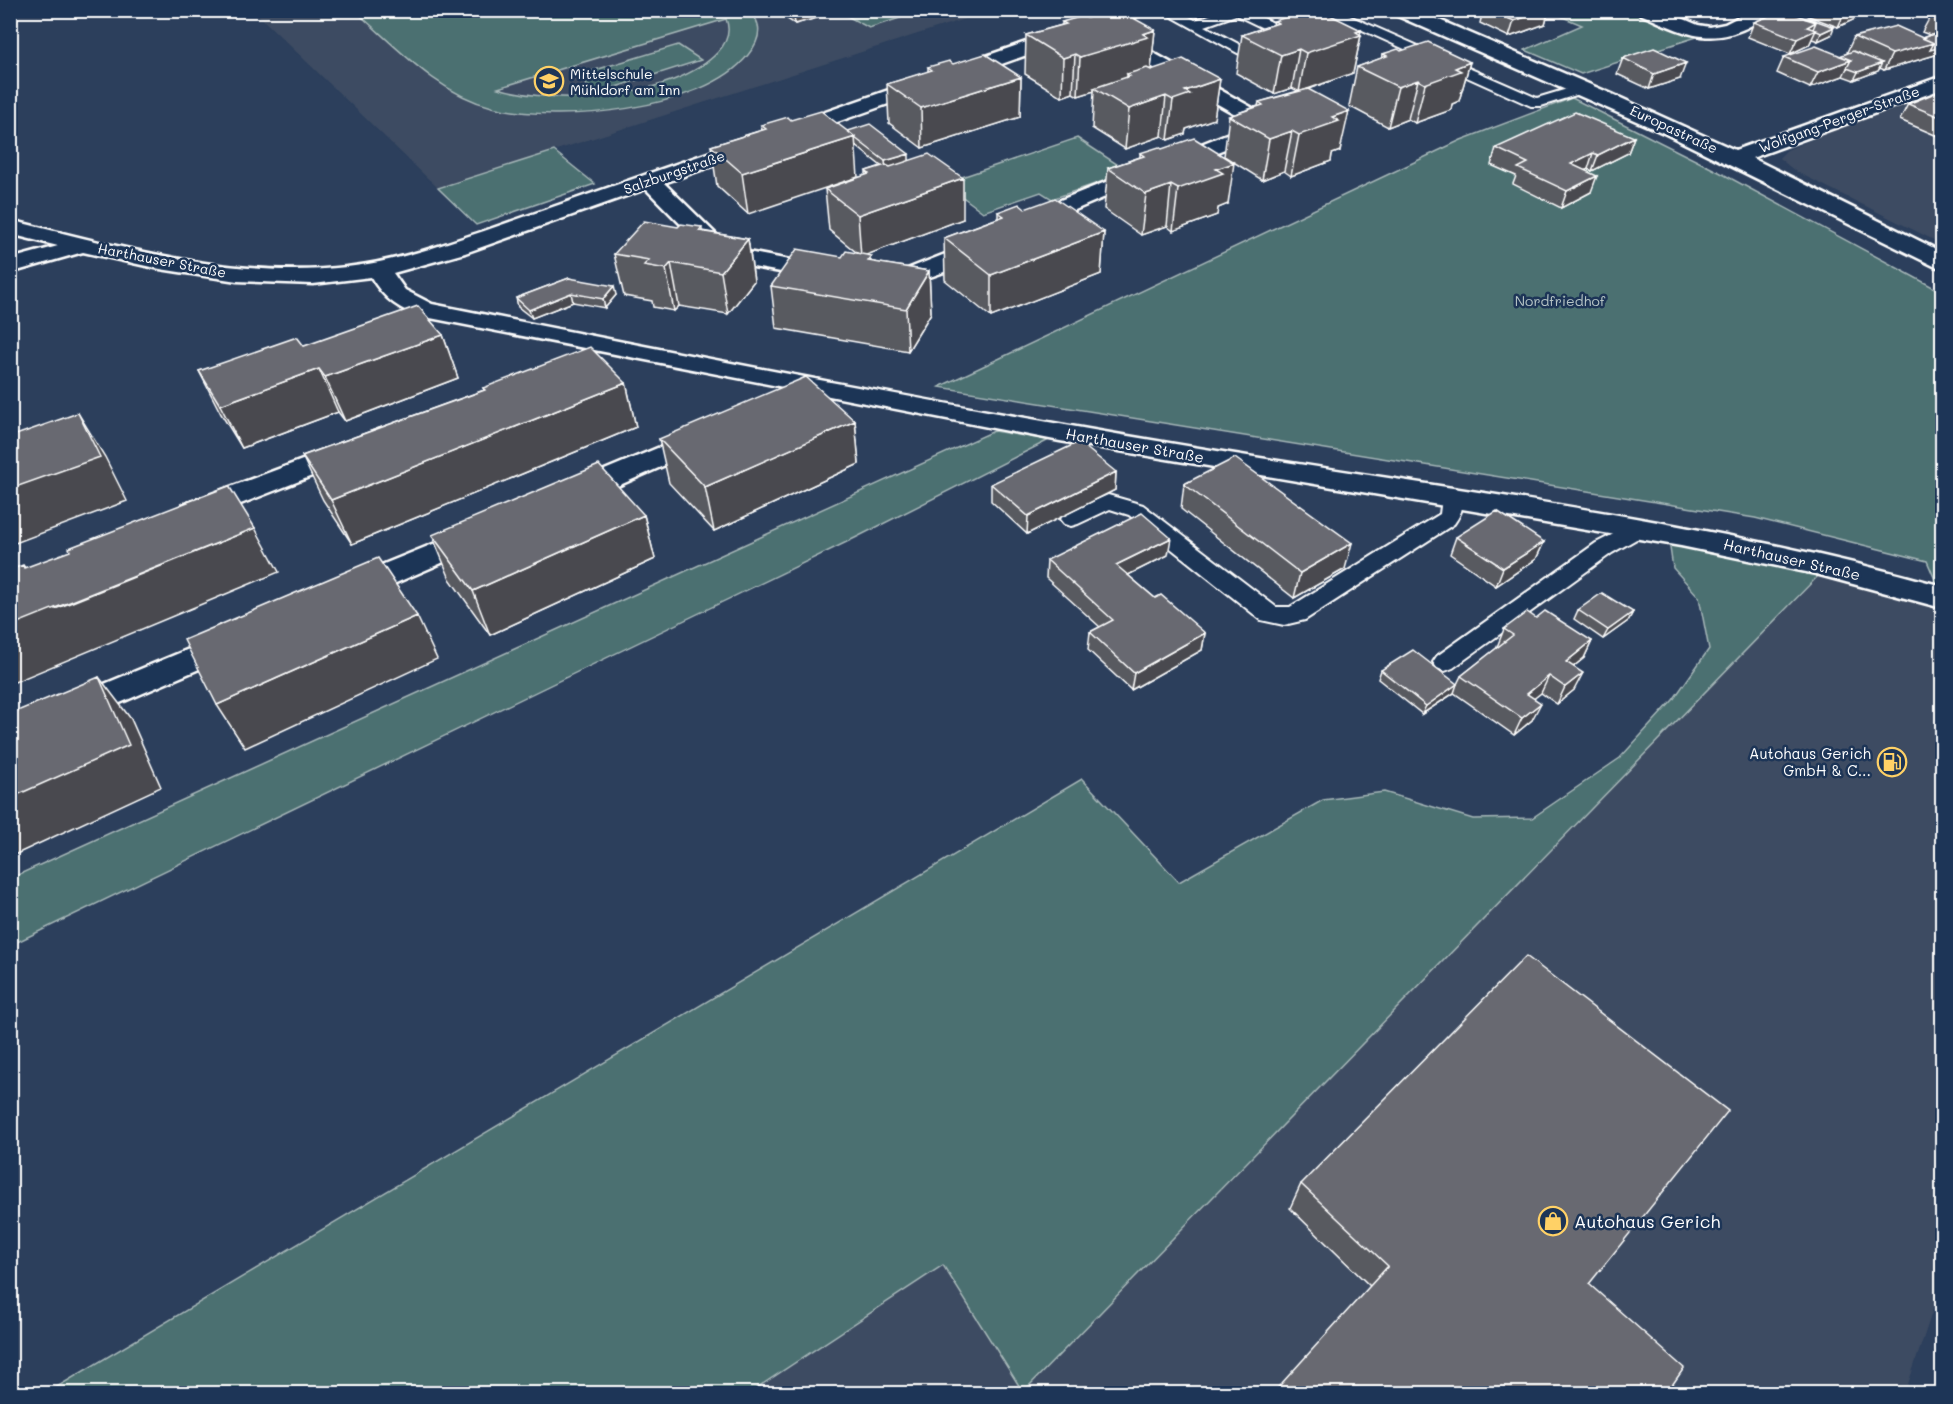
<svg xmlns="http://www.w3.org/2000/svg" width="1953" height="1404" font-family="Mali,sans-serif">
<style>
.built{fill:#3e4c62}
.green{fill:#4c6f71;stroke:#a6b7b8;stroke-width:1.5;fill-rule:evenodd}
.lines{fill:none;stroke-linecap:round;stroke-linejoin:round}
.service-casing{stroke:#fff;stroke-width:4}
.minor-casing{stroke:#fff;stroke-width:5}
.service{fill:#1d3557;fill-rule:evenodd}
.minor{fill:#1d3557;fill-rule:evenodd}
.wall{fill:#595a61;stroke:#fff;stroke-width:1.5}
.shaded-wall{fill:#484a4f;stroke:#fff;stroke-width:1.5}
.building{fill:#676971;stroke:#fff;stroke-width:1.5}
.labels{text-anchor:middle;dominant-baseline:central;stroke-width:5;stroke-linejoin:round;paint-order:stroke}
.far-poi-label{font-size:14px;fill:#fff;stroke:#1d3557;text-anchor:start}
.far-street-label{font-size:14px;fill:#fff;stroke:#1d3557}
.far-park-label{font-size:14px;fill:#b7c5c6;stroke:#1d3557}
.street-label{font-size:15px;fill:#fff;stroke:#1d3557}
.poi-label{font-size:15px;fill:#fff;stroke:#1d3557;text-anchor:end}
.near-poi-label{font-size:18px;fill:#fff;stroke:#1d3557;text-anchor:start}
</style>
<rect width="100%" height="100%" fill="#2c3f5c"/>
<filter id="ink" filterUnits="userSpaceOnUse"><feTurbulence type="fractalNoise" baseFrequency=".0167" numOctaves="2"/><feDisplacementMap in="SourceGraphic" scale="12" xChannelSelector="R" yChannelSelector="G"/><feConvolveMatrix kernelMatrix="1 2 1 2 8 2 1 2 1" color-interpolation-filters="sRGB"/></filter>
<g filter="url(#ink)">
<path class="built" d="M254 11H989L438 188Z
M1942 89V244L1795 171 1779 158 1787 150 1899 103Z
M1820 574 1942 607V1282L1905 1393 749 1394 944 1265 1024 1391Z"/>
<path class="green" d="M759 10 766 15 755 18C763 31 757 44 748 55 704 111 556 124 492 107 437 93 397 47 355 11ZM726 19C731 31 727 42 718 52 674 99 557 106 498 88Z
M906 11 912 14 869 28 838 11Z
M1548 11H1632L1700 36 1581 74 1525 50 1582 25Z
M678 45 701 60 597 93 575 76Z
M1572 98 1719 172 1942 292V585L1937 584 1927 561 1755 518 939 387 1461 140Z
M1077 138 1129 172 1052 199 1041 192 983 212 944 183Z
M554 151 595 184 476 225 438 188Z
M994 431 1049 440 855 538 11 945V878Z
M1669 541 1820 574 1023 1392 943 1265 749 1393 45 1394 1082 779 1179 882 1323 800 1384 792 1473 819 1532 818 1620 758 1673 700 1709 649 1699 597 1673 568Z"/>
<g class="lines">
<g class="service-casing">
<path id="service" d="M1160 10H1177L1195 20 1224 10H1248L1306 40 1304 43H1294L1236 15 1205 26 1257 54 1259 57 1257 60 1252 61Z
M1318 10H1336L1537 98 1584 84 1591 88 1589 91 1541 106H1531Z
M1430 10H1448L1426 22H1416L1414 19Z
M1452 491 1459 493C1466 504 1461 514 1454 524L1305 620 1284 625 1261 620 1129 515 1110 509 1078 524 1071 526 1064 524 1060 519 1064 514 1108 495 1143 505 1276 607H1290L1440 514 1442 498 1445 493Z
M1639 521 1647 523 1650 528 1647 533 1612 553 1453 668 1445 671 1437 668 1433 662 1437 656 1596 543Z"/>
</g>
<g class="minor-casing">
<path id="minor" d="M1118 10H1146L1143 14 664 183 728 246 737 250 838 269 842 274 838 279 830 281 731 263 712 256 646 189 465 253 393 273 405 290 432 304C697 357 962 409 1229 453 1468 492 1709 521 1942 586V608L1816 574 1681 546 1060 441 425 317C400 311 384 299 371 277L313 284 237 281 160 269 83 252 10 273V259L58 246 10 234V220C120 247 233 280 347 267 394 262 439 246 484 231Z
M1390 10H1416L1612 94 1735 150 1942 76V89L1752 158 1942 252V268L1934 266 1666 134 1393 14Z
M1637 10H1663L1698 25 1710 27 1725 24 1752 10H1776C1770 17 1760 21 1752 25 1708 49 1681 31 1640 14Z
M1112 30 1260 112 1266 123 1259 135C1196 161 1131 185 1068 213 1047 222 1028 235 1008 245 985 257 896 294 875 288L871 283 875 278 892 275 991 236 1015 221 1053 203 1244 127V119L1105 40 1103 36 1105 32Z
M703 429 713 432 717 438 713 444 579 503 569 505 559 503 555 496 559 489Z
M348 443 358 446 362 452 358 458 202 519 192 522 182 519 178 512 182 505Z
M480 525 490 528 495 535 490 542 359 599 348 602 337 599 333 591 337 583Z
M235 630 246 633 251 641 246 649 10 750V723Z"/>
</g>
<use href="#service" class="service"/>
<use href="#minor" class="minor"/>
</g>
<path class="wall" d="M773 10H816L817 18 795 24Z
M1483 10H1549L1545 24 1509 37 1480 23Z
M1798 10H1865L1860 13 1857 18 1838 27 1798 12Z
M1942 13V53L1884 70 1880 68 1878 71 1854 80 1843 76 1810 88 1777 73 1784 57 1840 56 1848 53 1847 52 1854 37 1922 38 1930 35 1922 32 1930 17Z
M1763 15 1831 35 1818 41 1812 39 1809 45 1790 54 1748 37 1754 22 1761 19Z
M1087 18 1155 30 1151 69H1150L1151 70 1220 79 1214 119 1186 129 1185 134 1168 140 1162 136 1125 149 1092 128 1094 91 1078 96 1073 93 1062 97 1025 74 1026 35 1062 25V22Z
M1294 18 1361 30 1360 34 1361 35 1353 73 1308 89 1340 151 1332 154 1331 161 1291 176 1284 171 1262 180 1224 156 1229 116 1258 106 1259 102 1298 91 1292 88 1274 94 1236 73 1242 35 1273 25 1274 21Z
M1401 51 1470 62 1459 101 1452 104 1451 110 1415 123 1408 119 1388 127 1349 106 1357 67 1382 58 1383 54Z
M1623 58 1680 79 1649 89 1617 74Z
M953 64 1021 77 1020 117 922 148 889 123 887 84 928 72V67Z
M1942 96V138L1900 120 1908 104Z
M791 120 848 131 909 160 963 219 866 255 872 262 929 271 931 313 908 351 776 328 771 286 842 257 857 253 829 230 825 189 866 175V171L881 166 856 146 748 214 717 186 711 146 762 130 761 125Z
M1634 137 1628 153 1592 171 1588 169 1585 171 1591 192 1561 208 1513 184 1516 176 1491 165 1496 148Z
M1140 153 1228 204 1218 208 1217 215 1173 231 1167 226 1141 235 1104 209 1108 168 1140 157Z
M1025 209 1104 232 1101 274 991 317 945 280 944 238 998 218V212Z
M678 227H702V231L748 239 754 281 728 314 679 306 674 311 653 307 652 301 624 296 614 254Z
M569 278 616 295 605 308 573 302 532 318 518 307 516 298Z
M443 335 458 378 345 421 338 412 242 448 221 414 199 371 304 346Z
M626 383 636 427 352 544 323 500 302 456 484 390 483 388Z
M855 421 859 464 714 531 669 483 659 439Z
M1116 472 1115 490 1027 534 991 501V484Z
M1184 484 1345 569 1294 598 1181 509Z
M644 515 655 559 490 635 450 579 432 535Z
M1456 537 1544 542 1536 559 1496 586 1450 554Z
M1168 555 1128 575 1155 598 1205 633 1202 650 1131 690 1088 650 1090 632 1100 627 1046 578 1047 560Z
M1578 610 1633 612 1628 621 1603 639 1574 619Z
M1536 618 1592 641 1584 658 1573 667 1574 690 1557 704 1541 693 1534 698 1532 720 1514 735 1454 693 1422 714 1378 679 1381 670 1457 684 1461 676 1498 647H1497L1504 629Z
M1728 1111 1370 1286 1290 1208 1301 1184Z"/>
<path class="shaded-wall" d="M814 10H816L817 18 795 24 794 16Z
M1545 10H1549L1545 24 1509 37 1514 21Z
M1848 10H1865L1860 13 1857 18 1838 27 1845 12Z
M1816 22V30L1809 45 1790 54 1797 39 1807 27Z
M1834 27 1831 35 1818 41 1821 33Z
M1155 30 1151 69 1130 76 1127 74V81L1094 88V91L1078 96 1080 57 1143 34Z
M1361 30 1360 35H1361L1353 73 1299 92 1306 53Z
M1934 43 1942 47V53L1884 70 1892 54Z
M1299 49 1292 88 1274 94 1281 55Z
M1075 54 1073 93 1062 97 1063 58Z
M1851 60 1843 76 1810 88 1818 72Z
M1470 62 1459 101 1452 104 1451 110 1415 123 1425 84 1455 68Z
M1686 63 1680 79 1649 89 1654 74Z
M1882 63 1878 71 1854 80 1858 72Z
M1021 77 1020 117 922 148 921 108Z
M1220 79 1214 119 1186 129 1185 134 1168 140 1173 100 1185 91Z
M1418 80 1408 119 1388 127 1398 87Z
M1166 96 1162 136 1125 149 1129 109Z
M1349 111 1340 151 1332 154 1331 161 1291 176 1299 135 1332 117Z
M1292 131 1284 171 1262 180 1269 139Z
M855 137 858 177 748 214 742 173Z
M1634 137 1628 153 1592 171 1598 155Z
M1593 153 1588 169 1565 180 1571 164Z
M909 154V162L886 169 885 161Z
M1234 163 1228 204 1218 208 1217 215 1173 231 1178 189 1216 169Z
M1597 176 1591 192 1561 208 1567 191Z
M963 178V219L861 257 858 215Z
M1171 185 1167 226 1141 235 1146 194Z
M1104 232 1101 274 991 317V275Z
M748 239 754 281 728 314 721 272Z
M671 263 679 306 674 311 666 269Z
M929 271 931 313 908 351 906 309Z
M614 286 616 295 605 308 603 299Z
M571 293 573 302 532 318 529 310Z
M443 335 458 378 345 421 325 377Z
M319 369 338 412 242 448 220 405Z
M626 383 636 427 352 544 331 500Z
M78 413 105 457 127 501 10 545V489Z
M855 421 859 464 714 531 705 487Z
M1116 472 1115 490 1027 534 1028 516Z
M644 515 655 559 490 635 473 591Z
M255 528 279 572 10 684V626L24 568 23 565 55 609Z
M1171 538 1168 555 1114 582 1116 565Z
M1544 542 1536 559 1496 586 1503 568Z
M1352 543 1345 569 1294 598 1300 573Z
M1633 612 1628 621 1603 639 1608 630Z
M417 616 437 659 245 748 217 705Z
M1205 633 1202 650 1131 690 1134 673Z
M1592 641 1584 658 1558 679 1566 662Z
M1583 673 1574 690 1557 704 1565 687Z
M1549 676 1541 693 1518 711 1527 694Z
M99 677 131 719 161 787 10 857V798Z
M1457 684 1454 693 1422 714 1426 706Z
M1541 703 1532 720 1514 735 1522 718Z"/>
<path class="building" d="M785 10H814L794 16Z
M1114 10H1119L1155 30 1143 34 1148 37 1080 57 1075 54 1063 58 1026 35 1066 24 1062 22 1083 16 1087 18Z
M1320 10 1361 30 1356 32 1361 35 1306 53 1299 49 1281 55 1242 35 1278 23 1274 21 1290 16 1294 18Z
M1489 10H1545L1514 21Z
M1781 10H1784L1816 22 1807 27 1816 30 1797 39 1754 22 1767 17 1763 15Z
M1942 13V22L1930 17Z
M1809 18 1834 27 1821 33 1813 29 1816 22 1806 19Z
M1896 26 1934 43 1892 54 1854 37Z
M1937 33 1942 36V47L1930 50 1934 43 1922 38Z
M1428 42 1470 62 1455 68 1461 71 1425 84 1418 80 1398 87 1357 67 1387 56 1383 54 1398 49 1401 51Z
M1816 46 1851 60 1818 72 1784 57Z
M1654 48 1686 63 1654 74 1623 58Z
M1853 51 1882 63 1858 72 1847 68 1851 60 1840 56Z
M985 54 1021 77 921 108 887 84 932 70 928 67 949 61 953 64Z
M1183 59 1220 79 1185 91 1190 94 1173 100 1166 96 1129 109 1094 88 1130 76 1127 74 1147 68 1151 70Z
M1308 89 1349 111 1332 117 1339 121 1299 135 1292 131 1269 139 1229 116 1263 105 1259 102Z
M1935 93 1942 96V118L1908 104Z
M821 111 855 137 742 173 711 146 766 129 761 125 788 117 791 120Z
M1575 112 1634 137 1598 155 1593 153 1571 164 1597 176 1567 191 1518 168 1528 163 1496 148Z
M870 124 909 154 885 161 855 138V137L848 131Z
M1194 138 1234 163 1216 169 1223 173 1178 189 1171 185 1146 194 1108 168 1144 156 1140 153 1159 147 1162 149Z
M929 154 963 178 858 215 825 189 869 174 866 171 886 165 890 167Z
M1055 198 1104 232 991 275 944 238 1004 216 998 212 1019 204 1025 209Z
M644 221 678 227 681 224 702 227 699 231 748 239 721 272 671 263 666 269 644 265 649 260 614 254Z
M797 249 842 257 846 251 872 256 868 261 929 271 906 309 771 286Z
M569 278 614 286 603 299 571 293 529 310 516 298Z
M418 306 443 335 325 377 319 369 220 405 199 371 297 337 304 346Z
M590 347 626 383 331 500 302 456 485 390 483 388Z
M806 377 855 421 705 487 659 439Z
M78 413 100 457 10 489V437Z
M1079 442 1116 472 1028 516 991 484Z
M1235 458 1352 543 1300 573 1184 484Z
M599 465 644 515 473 591 432 535Z
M229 486 255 528 10 626V570L23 565 24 568 70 551 69 548Z
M1497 511 1544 542 1503 568 1456 537Z
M1142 513 1171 538 1116 565 1155 598 1161 595 1205 633 1134 673 1090 632 1113 620 1047 560Z
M378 558 417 616 217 705 184 640Z
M1602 593 1633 612 1608 630 1578 610Z
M1545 611 1592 641 1566 662 1583 673 1565 687 1549 676 1527 694 1541 703 1522 718 1461 676 1513 635 1504 629 1527 612 1536 618Z
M1413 650 1457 684 1426 706 1381 670Z
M99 677 129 745 10 798V714Z
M1526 956 1728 1111 1589 1284 1684 1368 1666 1394H1272L1388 1266 1301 1184Z"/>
</g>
<defs>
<g id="school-ring" transform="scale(1.5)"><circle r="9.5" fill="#1d3557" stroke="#ffd166" stroke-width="1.5"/><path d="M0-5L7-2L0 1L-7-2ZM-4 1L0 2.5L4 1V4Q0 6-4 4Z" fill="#ffd166"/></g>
<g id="fuel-ring" transform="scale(1.5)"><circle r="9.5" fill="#1d3557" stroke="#ffd166" stroke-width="1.5"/><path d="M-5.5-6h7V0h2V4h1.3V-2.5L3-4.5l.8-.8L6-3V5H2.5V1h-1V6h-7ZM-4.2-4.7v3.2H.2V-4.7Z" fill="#ffd166"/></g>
<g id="shop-ring" transform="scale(1.5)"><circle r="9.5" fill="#1d3557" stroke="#ffd166" stroke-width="1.5"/><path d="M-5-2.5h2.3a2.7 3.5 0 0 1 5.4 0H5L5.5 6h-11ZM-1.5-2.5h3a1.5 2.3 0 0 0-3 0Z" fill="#ffd166"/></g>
</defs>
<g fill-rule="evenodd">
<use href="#school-ring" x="549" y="81"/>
<use href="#fuel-ring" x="1892" y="762"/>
<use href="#shop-ring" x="1553" y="1221"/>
</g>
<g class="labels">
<g class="far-poi-label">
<text x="570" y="73">Mittelschule<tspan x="570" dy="16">Mühldorf am Inn</tspan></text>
</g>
<g class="far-street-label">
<text transform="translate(1839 119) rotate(-20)">Wolfgang-Perger-Straße</text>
<text transform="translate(1674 129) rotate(25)">Europastraße</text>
<text transform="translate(674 172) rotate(-19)">Salzburgstraße</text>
<text transform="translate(162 260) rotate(11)">Harthauser Straße</text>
</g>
<g class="far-park-label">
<text x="1560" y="300">Nordfriedhof</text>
</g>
<g class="street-label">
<text transform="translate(1135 445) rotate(10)">Harthauser Straße</text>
<text transform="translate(1792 559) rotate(13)">Harthauser Straße</text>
</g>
<g class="poi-label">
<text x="1871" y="753">Autohaus Gerich<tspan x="1871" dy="17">GmbH &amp; C...</tspan></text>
</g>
<g class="near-poi-label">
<text x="1574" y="1221">Autohaus Gerich</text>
</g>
</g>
<rect width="1953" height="1404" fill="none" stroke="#1d3557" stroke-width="36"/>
<rect x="18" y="18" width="1917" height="1368" fill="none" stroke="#fff" stroke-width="2" filter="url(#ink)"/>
</svg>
